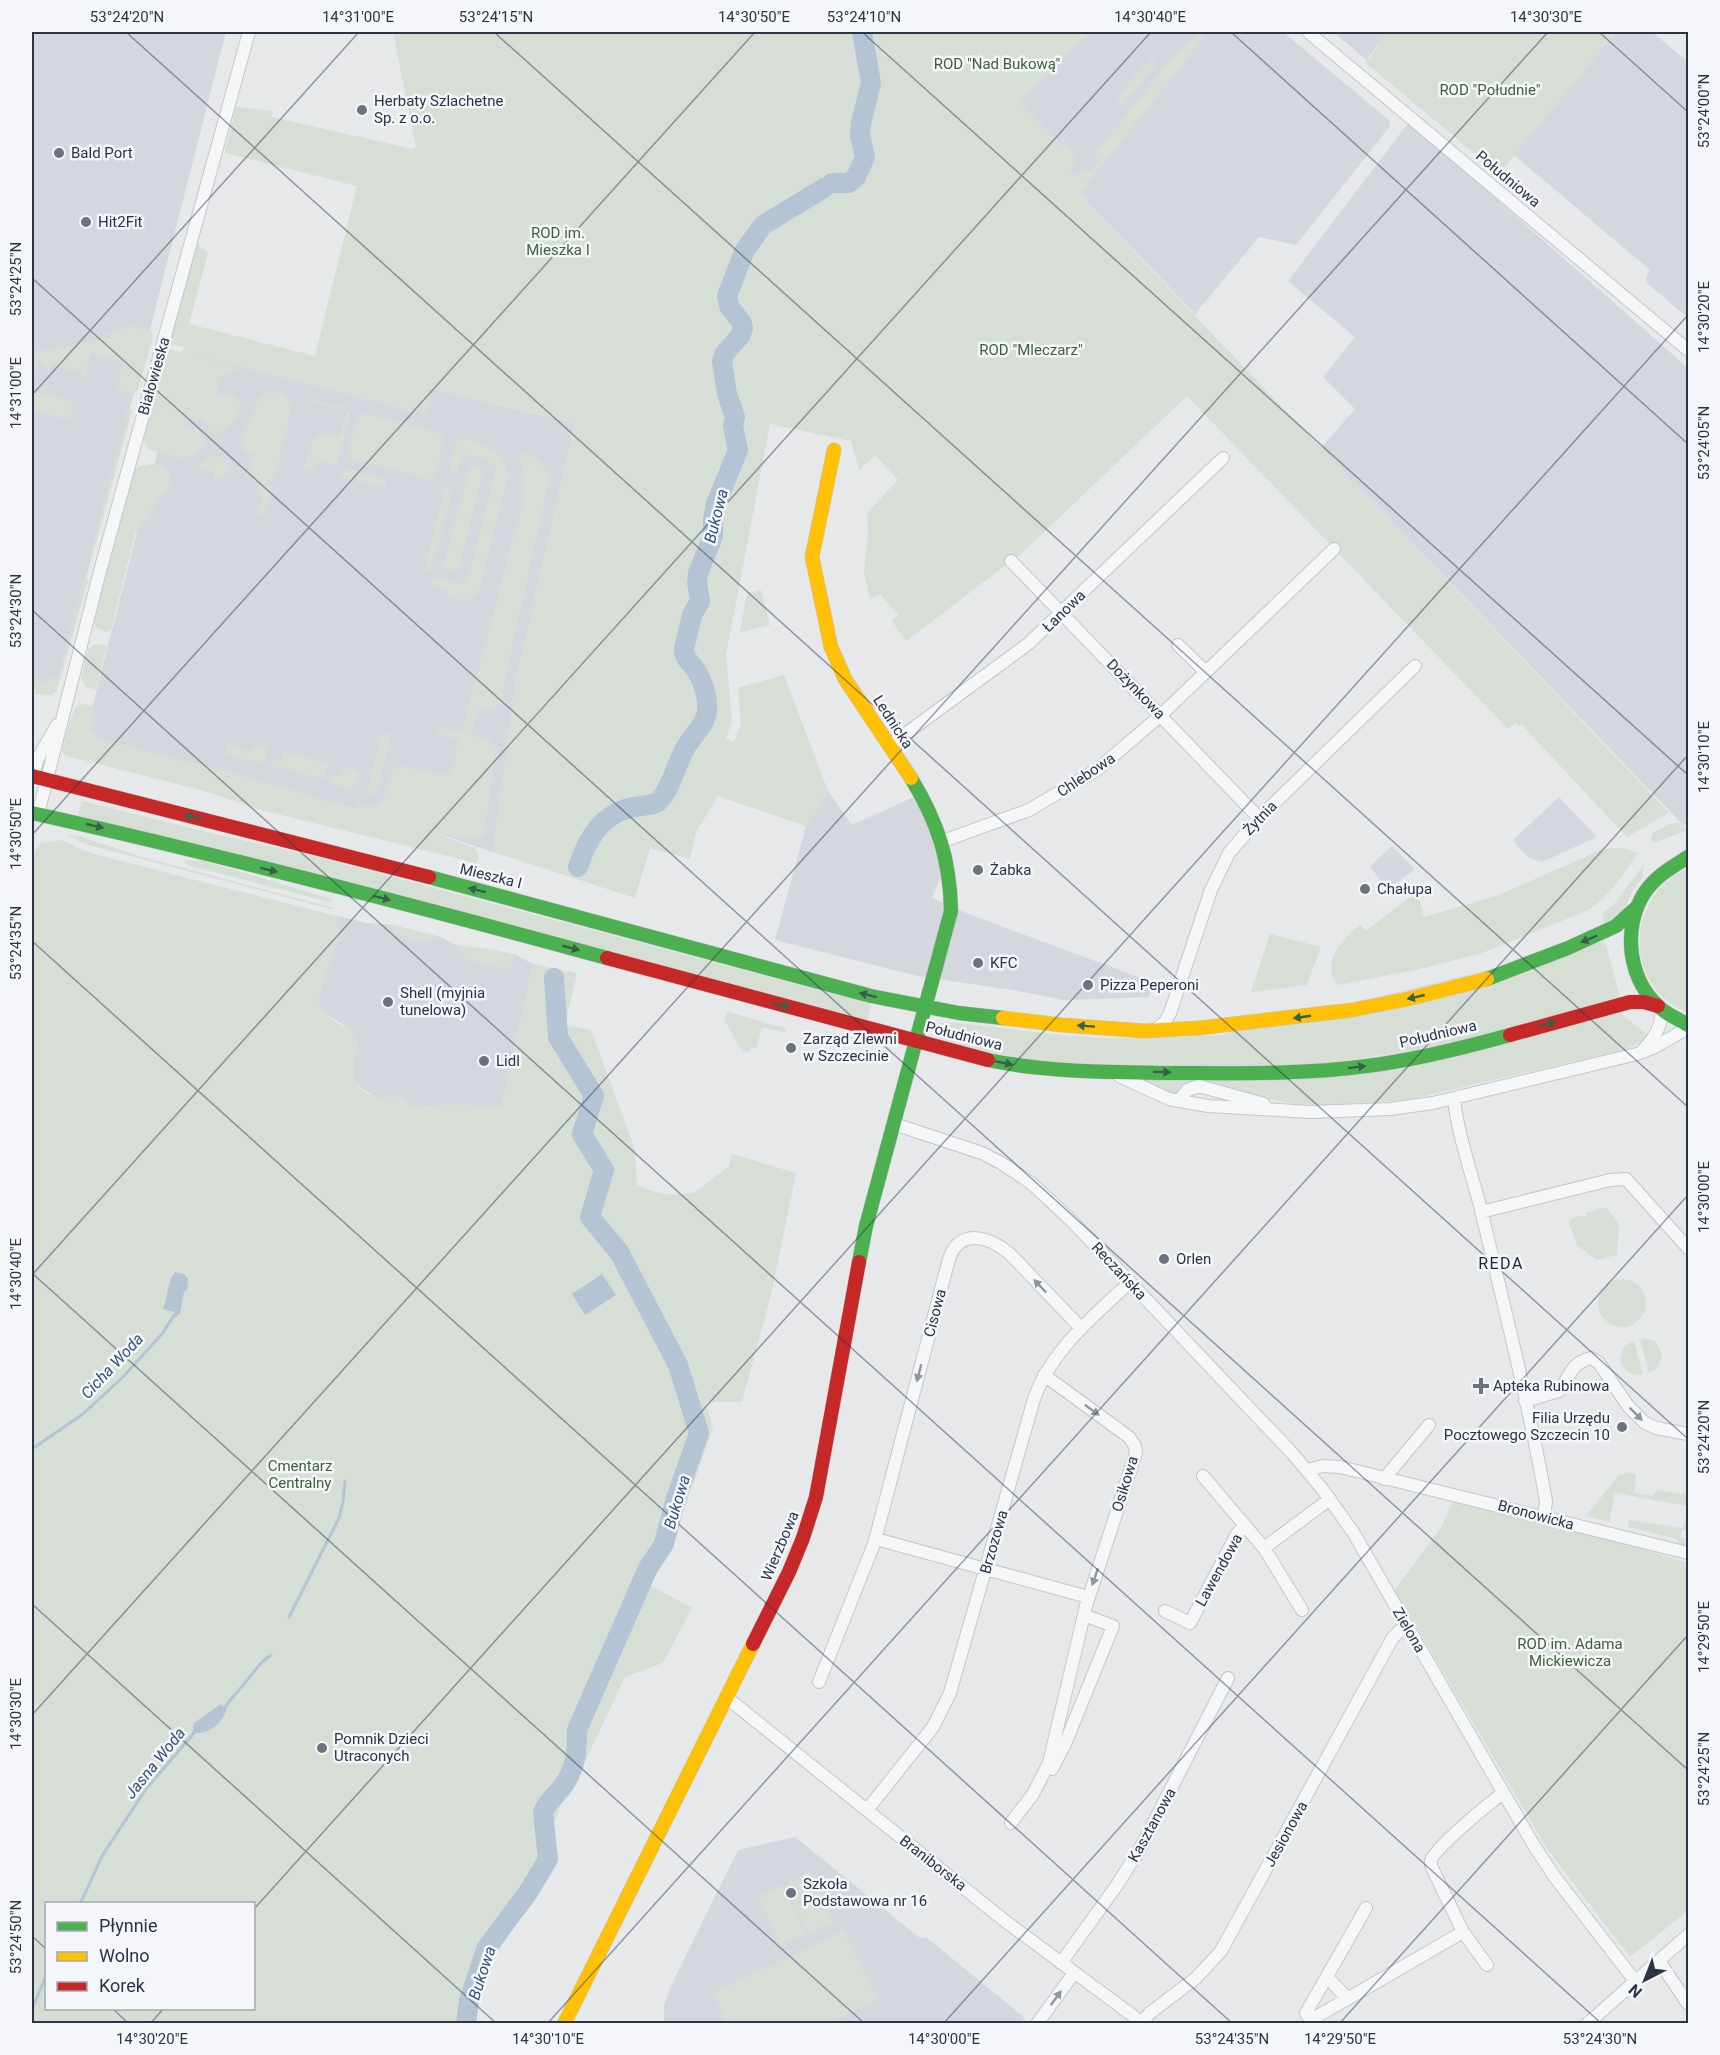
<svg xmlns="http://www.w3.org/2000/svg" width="1720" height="2055" font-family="Roboto,sans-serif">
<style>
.built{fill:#d4d7dd}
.green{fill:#d6ded6;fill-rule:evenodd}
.water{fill:#b4c4d5}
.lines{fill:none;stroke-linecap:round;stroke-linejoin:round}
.stream{stroke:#b4c4d5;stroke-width:3}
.river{stroke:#b4c4d5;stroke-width:20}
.street-casing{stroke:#c4c6c8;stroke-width:14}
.fast-casing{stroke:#c4c6c8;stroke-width:15}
.slow-casing{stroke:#c4c6c8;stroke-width:15}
.jam-casing{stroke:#c4c6c8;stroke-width:15}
.street{stroke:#f5f6f7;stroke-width:12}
.fast{stroke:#4caf50;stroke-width:14}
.slow{stroke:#ffc107;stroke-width:14}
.jam{stroke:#c62828;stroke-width:14}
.oneway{fill:#375f49}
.oneway2{fill:#90959e}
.ticks{fill:none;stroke:#2b3445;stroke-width:1.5;stroke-opacity:0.45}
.poi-dot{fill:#6c737f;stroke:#f4f6f9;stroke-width:2}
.labels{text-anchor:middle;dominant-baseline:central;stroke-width:5;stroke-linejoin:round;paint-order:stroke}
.park-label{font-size:15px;fill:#3f6138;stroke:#f4f6f9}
.poi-label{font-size:15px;fill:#2b3445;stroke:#f4f6f9;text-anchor:start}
.street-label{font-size:15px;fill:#2b3445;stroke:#f4f6f9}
.water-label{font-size:16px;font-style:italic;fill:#34527a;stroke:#f4f6f9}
.neighbourhood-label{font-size:16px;letter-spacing:1.5px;fill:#1d2536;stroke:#f4f6f9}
.neatline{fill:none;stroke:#2b3445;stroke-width:2}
.ticks-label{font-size:15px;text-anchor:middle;fill:#2b3445}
</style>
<rect width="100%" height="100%" fill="#e6e8ea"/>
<path class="built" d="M32 32H226L91 560 59 678 32 691Z
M1075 32H1283L1390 121V126L1296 245 1259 237 1195 314 999 110Z
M1333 32H1388L1368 58V61Z
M1616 32H1652L1688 62V318L1647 283 1646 277 1650 270 1514 155Z
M1409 122 1688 368V824L1683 825 1321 448 1355 409 1323 377 1355 337 1288 281Z
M183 352 425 414 431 389 575 423 516 680 493 852 391 818 84 740Z
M828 791 852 825 914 797 936 843 943 872 932 898 971 915 1152 982 1149 997 1064 1000 1018 991 918 976 775 940 806 826Z
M1559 797 1597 837 1542 862 1529 858 1514 842V839Z
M1392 846 1415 869 1387 890 1370 866Z
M337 916 367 923 388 924 441 937 458 946 488 949 514 954 533 964 501 1109 461 1105 408 1107 401 1097 378 1098 361 1088 354 1081 353 1067 357 1045 352 1030 323 1012 317 1000 340 930Z
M795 1837 920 1938 926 1937 1025 2018 1019 2024H664V2006L670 1988 738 1850Z"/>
<path class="green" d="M393 32H1091L1020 103 1063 146 1065 145 1076 157V163L1071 171 1077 176 1084 168 1092 173 1101 160 1094 155 1171 59 1200 32H1209L1079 194 1669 813 1627 837 1521 724 1519 726 1515 723 1508 729 1187 396 1022 553 906 641 892 621 898 615 880 594 870 599 864 572 868 529 867 513 898 480 875 455 859 470 851 441 770 424 726 655 732 721 726 738 734 742 741 724 738 688 784 675 828 791 806 826 718 796 696 832 690 859 650 848 635 898 493 852 516 680 575 423 432 389 426 414 189 354 241 369 218 378 217 396C227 395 233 392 240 402 242 420 226 428 214 438L204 420 192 418 186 422 185 430 197 428 206 445 191 457 181 458 149 450 143 440 166 348 182 353 184 345 183 347 169 344 195 246 197 244 208 253 189 324 315 356 357 186 225 153 236 106 243 108 273 111 272 117 412 149 416 147Z
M1388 32H1616L1499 174 1366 63Z
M1154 57 1155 66 1125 103 1121 105 1114 102 1127 89 1125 86Z
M134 326 151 331 153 338 137 392 129 393 117 390 123 362 91 353 84 381 81 380 82 373 51 365 49 372 45 371 47 364 39 362 37 369 32 368V353C50 349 66 347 83 343 98 340 122 327 134 326Z
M32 391 74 401 69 420 32 410Z
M272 391 281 394 288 399 291 412 265 516 258 514 262 497 251 470 253 454 244 452 243 435 257 402 263 394Z
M307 398 344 407 349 412 350 417 337 466 317 461 315 470 304 467 312 440 321 433 340 436 347 411 309 401Z
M124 408H128L132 411 92 558 89 559 127 413 123 411Z
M364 413 442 433 444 440 434 481 349 458 348 455 357 419Z
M464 438C487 444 507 452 508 479L479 591 468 601 444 595 445 590 432 586 434 578 460 584 467 580 496 469C491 457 473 457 462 454L456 474 449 473 454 447 458 439Z
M214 453 216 456 232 460 222 478 215 480 213 478 214 472 199 468 196 475 194 474 193 471Z
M525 453C540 458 546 465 549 481L508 667 502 704 494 709 478 708 471 735 490 740 496 749 484 835C470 844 452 832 437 834L475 848 479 856 476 863 257 809 201 790 67 756 62 752C65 741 70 710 80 705 84 703 90 705 94 706L91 730 98 738 272 784 356 810 358 804 373 807 381 805C389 793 386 773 399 765L450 776 459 740 436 734 438 726 462 732 524 497V474L520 457Z
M151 464C164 465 174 472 169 486L135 534 111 630 106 632 98 629 95 624V616L135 469 140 466Z
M470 466 484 471 458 572 443 568Z
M344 469 387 479 385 488 341 477Z
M445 488 452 491 431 572 424 570Z
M84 577 88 580 57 690 51 695 32 694V680L46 684 50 676 58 677Z
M761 590 770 625 740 632 747 593Z
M96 644 107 646 96 690 86 687 81 678 89 648Z
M382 733 391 735 378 789 374 793 369 795 366 793Z
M227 745 253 751 255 745 268 748 264 764 228 755 226 751Z
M283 752 328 764 324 779 271 766 273 760 281 761Z
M342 767 359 772 356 784 352 789 330 785 332 775 340 776Z
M82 801 211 833 321 858 871 1004 867 1022 78 816Z
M1671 823H1679L1686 828 1688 827V830L1653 843 1651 837 1653 833Z
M68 835 79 836 139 856 334 908 335 910 85 844Z
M63 840 79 849 105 857 337 916 340 930 317 1000C323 1011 329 1018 339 1024 342 1026 349 1027 352 1030 369 1050 332 1084 377 1097 384 1099 394 1097 401 1097L408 1107 461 1105 501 1108 533 964 577 973 565 1025 591 1030 635 1149 637 1185 655 1192 674 1195 694 1193 729 1166 732 1154 796 1173 771 1295 742 1402H706L713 1428 670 1549 655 1568 650 1585 692 1608 663 1663 625 1677 584 1764 563 1796 556 1819 544 1834 543 1860 529 1891 486 1949 469 2001 473 2023H32V855L41 843ZM46 1904H254V2008H46Z
M1611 848H1623L1638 853C1622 875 1608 900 1584 912L1482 953 1416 970 1337 985C1320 960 1344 939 1360 924L1366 931 1410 897 1418 895 1424 917 1496 896 1599 851Z
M183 860 204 861 332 899 333 903 187 865Z
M1644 864 1642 878 1633 890 1624 909 1605 925 1602 914 1615 903Z
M1688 868V1014C1673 1005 1659 997 1650 981 1631 951 1639 907 1665 883 1672 876 1680 872 1688 868Z
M388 924 441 937C421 944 401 942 388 924Z
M1270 934 1321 947 1307 985 1251 992Z
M1603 942 1606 945 1619 994 1618 1000 1448 1045 1310 1066 1051 1064 945 1043 932 1029 935 1024 946 1022C994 1026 1040 1034 1088 1037 1132 1040 1177 1037 1221 1035Z
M461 945 514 954 512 969 468 961 458 947Z
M728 1012 786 1028 785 1033 762 1027 756 1049 751 1048 749 1053 742 1051 724 1019Z
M1620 1013 1648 1035 1637 1044 1624 1050 1407 1100 1325 1105 1294 1104 1187 1084 1174 1095 1135 1079 1242 1081Z
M1606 1207 1619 1223 1617 1255 1597 1260 1577 1245 1569 1223 1571 1219 1582 1215 1584 1217 1587 1215 1586 1213Z
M1598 1303a24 24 0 1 1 48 0a24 24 0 1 1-48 0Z
M1644 1338 1655 1341 1662 1354 1658 1367 1649 1373 1640 1339Z
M1634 1341 1643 1374C1632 1377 1623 1370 1620 1360L1624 1346Z
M1628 1472 1636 1474 1634 1493 1652 1496 1657 1490 1683 1494 1688 1490V1514H1686L1687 1506 1615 1493 1609 1522 1586 1516 1619 1475Z
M1453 1500 1623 1543 1688 1563V1911L1630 1957 1548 1850 1395 1590 1442 1526Z
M1629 1520 1683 1528 1684 1521 1688 1524V1531L1682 1530 1680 1537 1688 1539 1684 1546H1679L1677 1539 1628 1527Z
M810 1872 833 1922 808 1934 785 1884Z
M783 1885 806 1934 781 1946 758 1897Z
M844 1930 878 1999 828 2023H728L713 1993Z"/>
<path class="water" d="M175 1272 184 1274 188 1279 187 1290 184 1292 180 1313 176 1317 174 1312 163 1309C168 1296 167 1282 175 1272Z
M602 1274 616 1295 585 1315 572 1294Z
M221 1704 227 1708C221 1726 211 1732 192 1734L194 1723Z"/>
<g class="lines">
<path class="stream" d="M32 1449 83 1414 123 1377 162 1334 175 1314
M289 1617 339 1518 343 1502 345 1481
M224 1708 262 1662 271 1655
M80 1904 102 1856 146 1789 195 1732
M32 2009 46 1976"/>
<path class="river" d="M832 183H849L856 177 865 157 860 136 861 123 871 83 862 32
M578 867C587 840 600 816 629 808 637 806 649 806 656 803 669 796 677 761 686 747 692 736 706 724 707 712 708 699 704 684 697 672 693 664 684 660 684 649L692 615 700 601 697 582 698 573 713 536V519L716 504 738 450 733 426 735 417 727 394 722 361 725 353 740 336 743 328 742 323 729 306 727 296 745 250 763 225 824 188
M466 2024 469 2001 486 1949 529 1891 548 1859 543 1813C546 1802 556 1796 563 1786 576 1768 577 1752 577 1730L648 1568 664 1544 676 1498 699 1433 678 1365 619 1252 590 1217 604 1170 582 1134 594 1096 558 1037 554 978"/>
<g class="street-casing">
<path id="street" d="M1308 32 1688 350
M1011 561 1259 818
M1178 645 1206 672
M889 746 1028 644 1223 458
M32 779 38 758 57 725
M38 814 100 571 249 32
M943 841 1029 810 1098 769 1161 715 1334 549
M1156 1029 1165 1022 1170 1013 1211 890 1229 853 1259 818 1415 666
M1643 1050C1654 1038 1663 1026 1661 1009
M1119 1076 1169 1099 1208 1106 1311 1112 1390 1109 1433 1103 1637 1054 1653 1048 1688 1028
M1454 1098C1458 1138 1473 1176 1482 1214 1505 1310 1529 1405 1546 1501L1544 1517
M1179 1101 1187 1090 1199 1086 1264 1104
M894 1124 982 1153 1001 1163 1031 1183 1071 1220 1292 1453 1323 1490 1353 1532 1533 1844 1554 1876 1635 1981
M1481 1212 1610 1180 1626 1179 1688 1248
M1525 1401 1559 1391C1571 1376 1569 1364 1591 1358L1599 1363 1628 1406 1645 1423 1656 1428 1688 1434
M1307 1470 1323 1466 1340 1467 1688 1553
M1203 1476 1264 1548 1302 1610
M1384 1479 1429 1425
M876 1539 1088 1597
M1264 1548 1330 1499
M1165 1611 1190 1623 1237 1534 1245 1525
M819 1682 874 1544 949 1259C960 1227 990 1237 1010 1254L1081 1328
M726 1697 1005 1921 1144 2024
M1052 1769 1065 1744 1113 1626 1084 1615
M867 1810 933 1727 950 1693 1034 1399C1051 1350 1093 1317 1130 1282
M1011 1823 1033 1794 1049 1763 1086 1606 1136 1453 1135 1446 1129 1437 1044 1375
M1366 1908 1306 2013 1309 2018 1316 2017 1463 1932
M1659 1961 1688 2004
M1061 1963 1117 1885 1142 1845 1228 1678
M1487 1965 1463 1932 1435 1874C1433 1870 1430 1865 1431 1861 1433 1849 1491 1802 1503 1793
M1327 1977 1348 1999
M1142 2022 1150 2013 1196 1978 1221 1951 1392 1639 1398 1632 1407 1626
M1037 2024 1074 1973
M1587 2024 1688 1935"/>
</g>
<g class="fast-casing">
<path id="fast" d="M32 813C225 856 417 906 607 958
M1688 857C1672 867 1656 876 1645 892 1621 928 1628 984 1664 1011 1671 1016 1680 1020 1688 1025
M429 877 871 996 959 1013 1003 1018
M1487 979 1568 948 1616 926 1637 907
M988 1060C1046 1072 1106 1072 1166 1073 1233 1073 1300 1075 1367 1066 1415 1060 1463 1048 1510 1035
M859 1262 866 1226 951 911C950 859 938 823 911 778"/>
</g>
<g class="slow-casing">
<path id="slow" d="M834 450 812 557 831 647 845 679 911 778
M1003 1018 1062 1025 1144 1031 1199 1028 1352 1010 1408 999 1487 979
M564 2024 753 1644"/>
</g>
<g class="jam-casing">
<path id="jam" d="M32 776 429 877
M607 958 988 1060
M1510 1035 1630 1002H1644L1658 1006
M753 1644 789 1572 803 1538 816 1497 859 1262"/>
</g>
<use href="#street" class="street"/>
<use href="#fast" class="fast"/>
<use href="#slow" class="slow"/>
<use href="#jam" class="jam"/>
</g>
<defs><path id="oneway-solid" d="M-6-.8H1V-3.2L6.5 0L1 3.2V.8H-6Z" transform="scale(1.5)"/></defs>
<g class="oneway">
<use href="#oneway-solid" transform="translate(193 817) rotate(-166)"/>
<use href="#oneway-solid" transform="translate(95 826) rotate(13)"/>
<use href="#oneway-solid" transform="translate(269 870) rotate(14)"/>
<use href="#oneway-solid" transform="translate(477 890) rotate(-166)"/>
<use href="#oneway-solid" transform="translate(382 898) rotate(14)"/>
<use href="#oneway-solid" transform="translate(1589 939) rotate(157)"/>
<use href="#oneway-solid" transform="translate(571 948) rotate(15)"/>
<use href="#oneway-solid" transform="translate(868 995) rotate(-166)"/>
<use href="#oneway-solid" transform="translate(1416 997) rotate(167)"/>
<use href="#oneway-solid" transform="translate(781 1005) rotate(15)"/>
<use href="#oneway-solid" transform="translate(1302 1017) rotate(172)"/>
<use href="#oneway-solid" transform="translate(1547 1024) rotate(-15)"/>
<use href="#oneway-solid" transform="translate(1086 1026) rotate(-176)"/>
<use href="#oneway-solid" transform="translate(1004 1063) rotate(10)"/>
<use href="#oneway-solid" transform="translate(1357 1067) rotate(-7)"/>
<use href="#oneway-solid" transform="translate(1162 1072) rotate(1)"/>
</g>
<g class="oneway2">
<use href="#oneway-solid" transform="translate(1040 1286) rotate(-134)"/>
<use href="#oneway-solid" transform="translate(919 1373) rotate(105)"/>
<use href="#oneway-solid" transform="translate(1092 1410) rotate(36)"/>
<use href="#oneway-solid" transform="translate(1636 1414) rotate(45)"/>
<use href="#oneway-solid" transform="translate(1095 1577) rotate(109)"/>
<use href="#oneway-solid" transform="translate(1056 1998) rotate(-54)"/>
</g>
<path class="ticks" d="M126 32 1688 1439M494 32 1688 1107M862 32 1688 775M1231 32 1688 444M1599 32 1688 112M32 278 1688 1770M32 395 359 32M32 610 1602 2024M32 835 755 32M32 941 1233 2024M32 1273 865 2024M32 1275 1151 32M32 1604 497 2024M32 1715 1548 32M254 1909 1688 315M32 1936 46 1949M112 2008 129 2024M150 2024 164 2008M547 2024 1688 755M943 2024 1688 1195M1339 2024 1688 1635"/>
<g class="poi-dot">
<circle cx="362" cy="110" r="6"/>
<circle cx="59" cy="153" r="6"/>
<circle cx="86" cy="222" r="6"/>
<circle cx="978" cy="870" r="6"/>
<circle cx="1365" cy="889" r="6"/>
<circle cx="978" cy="963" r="6"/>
<circle cx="1088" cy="985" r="6"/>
<circle cx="388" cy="1002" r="6"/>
<circle cx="791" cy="1048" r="6"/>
<circle cx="484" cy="1061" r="6"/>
<circle cx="1164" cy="1259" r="6"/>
<path d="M1478 1377h6v6h6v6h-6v6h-6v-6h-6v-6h6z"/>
<circle cx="1622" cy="1427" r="6"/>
<circle cx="322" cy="1748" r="6"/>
<circle cx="791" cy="1893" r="6"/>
</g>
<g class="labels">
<g class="park-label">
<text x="997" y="64">ROD "Nad Bukową"</text>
<text x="1490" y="90">ROD "Południe"</text>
<text x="558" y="233">ROD im.<tspan x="558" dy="17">Mieszka I</tspan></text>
<text x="1031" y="350">ROD "Mleczarz"</text>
<text x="300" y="1466">Cmentarz<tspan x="300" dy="17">Centralny</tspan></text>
<text x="1570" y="1644">ROD im. Adama<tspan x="1570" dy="17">Mickiewicza</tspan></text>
</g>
<g class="poi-label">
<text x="374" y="101">Herbaty Szlachetne<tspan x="374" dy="17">Sp. z o.o.</tspan></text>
<text x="71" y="153">Bald Port</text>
<text x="98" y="222">Hit2Fit</text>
<text x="990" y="870">Żabka</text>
<text x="1377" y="889">Chałupa</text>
<text x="990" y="963">KFC</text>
<text x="1100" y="985">Pizza Peperoni</text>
<text x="400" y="993">Shell (myjnia<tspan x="400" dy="17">tunelowa)</tspan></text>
<text x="803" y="1039">Zarząd Zlewni<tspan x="803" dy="17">w Szczecinie</tspan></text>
<text x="496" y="1061">Lidl</text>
<text x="1176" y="1259">Orlen</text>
<text x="1493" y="1386">Apteka Rubinowa</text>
<text x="1610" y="1418" text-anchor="end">Filia Urzędu<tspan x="1610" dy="17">Pocztowego Szczecin 10</tspan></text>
<text x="334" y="1739">Pomnik Dzieci<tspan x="334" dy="17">Utraconych</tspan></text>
<text x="803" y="1884">Szkoła<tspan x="803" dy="17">Podstawowa nr 16</tspan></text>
</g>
<g class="street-label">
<text transform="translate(1508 179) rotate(40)">Południowa</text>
<text transform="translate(154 376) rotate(-74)">Białowieska</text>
<text transform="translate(1064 611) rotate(-44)">Łanowa</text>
<text transform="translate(1136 689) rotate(46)">Dożynkowa</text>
<text transform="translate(893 722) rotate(57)">Lednicka</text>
<text transform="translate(1086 775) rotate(-34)">Chlebowa</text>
<text transform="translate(1260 818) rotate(-46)">Żytnia</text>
<text transform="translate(491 876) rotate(14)">Mieszka I</text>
<text transform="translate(1438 1034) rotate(-13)">Południowa</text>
<text transform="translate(964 1036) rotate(14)">Południowa</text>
<text transform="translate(1119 1271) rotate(47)">Reczańska</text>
<text transform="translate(935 1313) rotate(-75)">Cisowa</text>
<text transform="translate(1125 1484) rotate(-73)">Osikowa</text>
<text transform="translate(1536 1515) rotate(15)">Bronowicka</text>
<text transform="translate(994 1542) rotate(-74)">Brzozowa</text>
<text transform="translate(780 1546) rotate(-67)">Wierzbowa</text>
<text transform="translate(1219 1570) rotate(-61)">Lawendowa</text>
<text transform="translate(1409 1630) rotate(60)">Zielona</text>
<text transform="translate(1152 1825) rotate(-61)">Kasztanowa</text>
<text transform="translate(1286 1834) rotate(-61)">Jesionowa</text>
<text transform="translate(933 1863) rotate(38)">Braniborska</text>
</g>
<g class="water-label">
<text transform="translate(716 516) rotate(-76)">Bukowa</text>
<text transform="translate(112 1366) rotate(-47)">Cicha Woda</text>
<text transform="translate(677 1502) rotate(-73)">Bukowa</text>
<text transform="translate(155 1763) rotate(-51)">Jasna Woda</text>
<text transform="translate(482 1973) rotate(-72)">Bukowa</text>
</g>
<g class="neighbourhood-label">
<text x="1501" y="1263">REDA</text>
</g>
</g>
<rect width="1720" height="2055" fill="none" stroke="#f4f6f9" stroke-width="66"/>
<rect x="45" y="1902" width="210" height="108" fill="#f4f6f9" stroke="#a4a8b1" stroke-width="1.5"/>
<rect x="57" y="1922" width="30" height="9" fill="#4caf50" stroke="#a4a8b1" stroke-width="1.5"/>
<text x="99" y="1932" font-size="18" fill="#2b3445">Płynnie</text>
<rect x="57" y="1952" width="30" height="9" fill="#ffc107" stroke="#a4a8b1" stroke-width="1.5"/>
<text x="99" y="1962" font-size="18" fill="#2b3445">Wolno</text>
<rect x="57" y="1982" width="30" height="9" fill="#c62828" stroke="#a4a8b1" stroke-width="1.5"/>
<text x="99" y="1992" font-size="18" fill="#2b3445">Korek</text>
<g transform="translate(1645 1980) rotate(222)" stroke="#f4f6f9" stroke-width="4.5" paint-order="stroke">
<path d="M0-4.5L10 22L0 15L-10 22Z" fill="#2b3445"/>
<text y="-9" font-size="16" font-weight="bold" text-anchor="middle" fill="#2b3445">N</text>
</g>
<rect x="33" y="33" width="1654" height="1989" class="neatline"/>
<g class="ticks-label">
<text x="127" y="22">53°24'20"N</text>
<text x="358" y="22">14°31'00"E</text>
<text x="496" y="22">53°24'15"N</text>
<text x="754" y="22">14°30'50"E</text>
<text x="864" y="22">53°24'10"N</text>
<text x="1150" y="22">14°30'40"E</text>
<text x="1546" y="22">14°30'30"E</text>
<text transform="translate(1704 111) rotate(-90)" y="5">53°24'00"N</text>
<text transform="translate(16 279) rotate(-90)" y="5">53°24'25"N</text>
<text transform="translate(1704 317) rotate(-90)" y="5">14°30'20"E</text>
<text transform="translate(16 393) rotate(-90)" y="5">14°31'00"E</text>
<text transform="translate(1704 443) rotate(-90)" y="5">53°24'05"N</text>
<text transform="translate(16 611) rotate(-90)" y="5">53°24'30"N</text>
<text transform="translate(1704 757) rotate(-90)" y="5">14°30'10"E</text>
<text transform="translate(16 834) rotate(-90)" y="5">14°30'50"E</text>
<text transform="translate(16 943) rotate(-90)" y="5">53°24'35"N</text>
<text transform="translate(1704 1197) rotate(-90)" y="5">14°30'00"E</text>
<text transform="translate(16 1274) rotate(-90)" y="5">14°30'40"E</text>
<text transform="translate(1704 1437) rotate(-90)" y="5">53°24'20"N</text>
<text transform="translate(1704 1637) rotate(-90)" y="5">14°29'50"E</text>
<text transform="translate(16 1714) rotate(-90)" y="5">14°30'30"E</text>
<text transform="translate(1704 1769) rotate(-90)" y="5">53°24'25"N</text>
<text transform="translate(16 1937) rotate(-90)" y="5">53°24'50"N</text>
<text x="152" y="2044">14°30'20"E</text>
<text x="548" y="2044">14°30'10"E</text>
<text x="944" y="2044">14°30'00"E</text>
<text x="1232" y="2044">53°24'35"N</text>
<text x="1340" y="2044">14°29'50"E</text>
<text x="1600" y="2044">53°24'30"N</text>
</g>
</svg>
